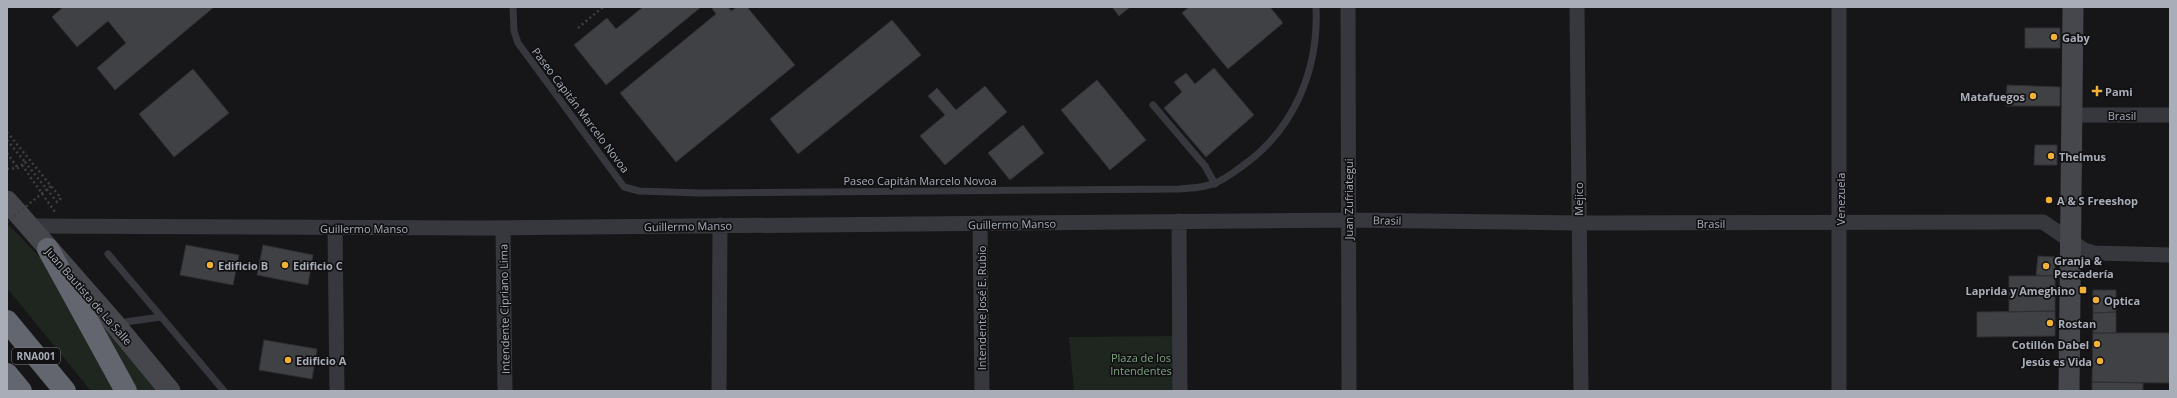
<svg xmlns="http://www.w3.org/2000/svg" width="2177" height="398" font-family="'Open Sans',sans-serif">
<style>
.green{fill:#1e261f}
.building{fill:#404145;stroke:#303034}
.lines{fill:none;stroke-linecap:round;stroke-linejoin:round}
.path{stroke:#3d3f44;stroke-width:2.5;stroke-dasharray:2 3;stroke-linecap:butt}
.lane{stroke:#37383d;stroke-width:7}
.street{stroke:#37383d;stroke-width:15}
.secondary{stroke:#45474d;stroke-width:21}
.highway{stroke:#63666e;stroke-width:22}
.path-bridge{stroke:#3d3f44;stroke-width:2.5;stroke-dasharray:2 3;stroke-linecap:butt}
.poi-dot{fill:#f2b134;stroke:#111113;stroke-width:1.5}
.labels{text-anchor:middle;dominant-baseline:central;stroke-width:3.5;stroke-linejoin:round;paint-order:stroke}
.shield{fill:#111113;stroke:#7b7e86;stroke-width:1}
.shield-label{font-size:10px;font-weight:bold;fill:#a8adb8}
.poi-label{font-size:11px;font-weight:bold;fill:#a8adb8;stroke:#111113;text-anchor:start}
.street-label{font-size:11px;fill:#a8adb8;stroke:#111113}
.park-label{font-size:11px;fill:#7fa381;stroke:#111113}
</style>
<rect width="100%" height="100%" fill="#161618"/>
<path class="green" d="M7 223 50 268 119 391H91L7 288Z
M98 320 159 391H138Z
M1174 336 1175 391H1074L1069 337Z"/>
<path class="building" d="M63 7H214L115 90 97 68 126 43 108 21 77 47 52 17Z
M643 7H701L606 85 574 45 607 18 616 29Z
M711 7H728L731 11 737 7H747L795 65 676 162 620 93 716 14Z
M1112 7H1130L1119 16Z
M1189 7H1270L1283 23 1228 69 1182 13Z
M892 20 921 55 798 154 770 119Z
M2025 28H2060V48H2025Z
M1214 68 1254 115 1206 157 1164 108 1182 92 1174 82 1186 73 1195 84Z
M193 69 229 113 174 157 139 114Z
M1097 80 1146 140 1110 170 1061 110Z
M2007 85 2060 87V106H2006Z
M985 86 1007 112 945 165 920 136 945 115 928 96 937 88 956 110Z
M1023 125 1044 153 1010 180 988 153Z
M2035 145H2057V165H2034Z
M186 245 239 255 233 285 180 275Z
M263 245 313 255 308 285 257 275Z
M2038 256 2055 257V276L2036 275Z
M2009 276H2055V311L2009 312Z
M2093 290H2116V312L2093 313Z
M2055 311V336L1977 337V312Z
M2116 312V333H2093V313Z
M2093 333H2170V383L2092 382Z
M264 340 317 349 312 379 259 370Z
M2092 382 2143 383V391H2092Z"/>
<g class="lines">
<path class="path" d="M578 28 603 7
M7 140 25 162
M7 153 18 168
M22 165 55 212
M7 169 18 168 25 162 57 202 61 198 51 186"/>
<path class="lane" d="M513 7 514 31 518 43 624 187 639 191 699 193 1179 189C1191 188 1204 188 1215 183 1224 180 1233 173 1241 167 1293 131 1319 71 1316 7
M1153 105 1205 166 1215 184
M108 254 224 391
M118 323 161 317"/>
<path class="street" d="M1348 7 1349 391
M1577 7 1581 391
M1839 7V391
M2073 115H2170
M1179 221 1180 391
M980 225 982 391
M29 226 478 228 1348 220 1578 223 2043 222 2084 250 2094 253 2170 255
M335 228 337 391
M503 228 505 391
M719 391 720 225"/>
<path class="secondary" d="M7 201 114 323 170 391
M2069 391 2073 7"/>
<path class="highway" d="M48 249 126 391
M7 321 65 391
M7 374 21 391"/>
<path class="path-bridge" d="M7 132 51 186 7 222"/>
</g>
<g class="poi-dot">
<circle cx="2054" cy="37" r="4"/>
<path d="M2095 85h4v4h4v4h-4v4h-4v-4h-4v-4h4z"/>
<circle cx="2033" cy="96" r="4"/>
<circle cx="2051" cy="156" r="4"/>
<circle cx="2049" cy="200" r="4"/>
<circle cx="210" cy="265" r="4"/>
<circle cx="285" cy="265" r="4"/>
<circle cx="2046" cy="266" r="4"/>
<rect x="2079" y="286" width="8" height="8" rx="2"/>
<circle cx="2096" cy="300" r="4"/>
<circle cx="2050" cy="323" r="4"/>
<circle cx="2097" cy="344" r="4"/>
<circle cx="288" cy="360" r="4"/>
<circle cx="2100" cy="361" r="4"/>
</g>
<g class="labels">
<rect class="shield" x="12" y="348" width="48" height="16" rx="3"/>
<g class="shield-label">
<text x="36" y="356">RNA001</text>
</g>
<g class="poi-label">
<text x="2062" y="37">Gaby</text>
<text x="2105" y="91">Pami</text>
<text x="2025" y="96" text-anchor="end">Matafuegos</text>
<text x="2059" y="156">Thelmus</text>
<text x="2057" y="200">A &amp; S Freeshop</text>
<text x="2054" y="260">Granja &amp;<tspan x="2054" dy="13">Pescadería</tspan></text>
<text x="218" y="265">Edificio B</text>
<text x="293" y="265">Edificio C</text>
<text x="2075" y="290" text-anchor="end">Laprida y Ameghino</text>
<text x="2104" y="300">Optica</text>
<text x="2058" y="323">Rostan</text>
<text x="2089" y="344" text-anchor="end">Cotillón Dabel</text>
<text x="296" y="360">Edificio A</text>
<text x="2092" y="361" text-anchor="end">Jesús es Vida</text>
</g>
<g class="street-label">
<text transform="translate(581 110) rotate(53)">Paseo Capitán Marcelo Novoa</text>
<text x="2122" y="115">Brasil</text>
<text x="920" y="180">Paseo Capitán Marcelo Novoa</text>
<text transform="translate(1348 199) rotate(-90)">Juan Zufriategui</text>
<text transform="translate(1578 199) rotate(-90)">Mejico</text>
<text transform="translate(1840 199) rotate(-90)">Venezuela</text>
<text transform="translate(1387 220) rotate(1)">Brasil</text>
<text x="1711" y="223">Brasil</text>
<text transform="translate(1012 224) rotate(-1)">Guillermo Manso</text>
<text transform="translate(688 226) rotate(-1)">Guillermo Manso</text>
<text x="364" y="228">Guillermo Manso</text>
<text transform="translate(89 296) rotate(49)">Juan Bautista de La Salle</text>
<text transform="translate(981 308) rotate(-90)">Intendente José E. Rubio</text>
<text transform="translate(504 309) rotate(-91)">Intendente Cipriano Lima</text>
</g>
<g class="park-label">
<text x="1141" y="357">Plaza de los<tspan x="1141" dy="13">Intendentes</tspan></text>
</g>
</g>
<rect width="2177" height="398" fill="none" stroke="#a8adb8" stroke-width="16"/>
</svg>
